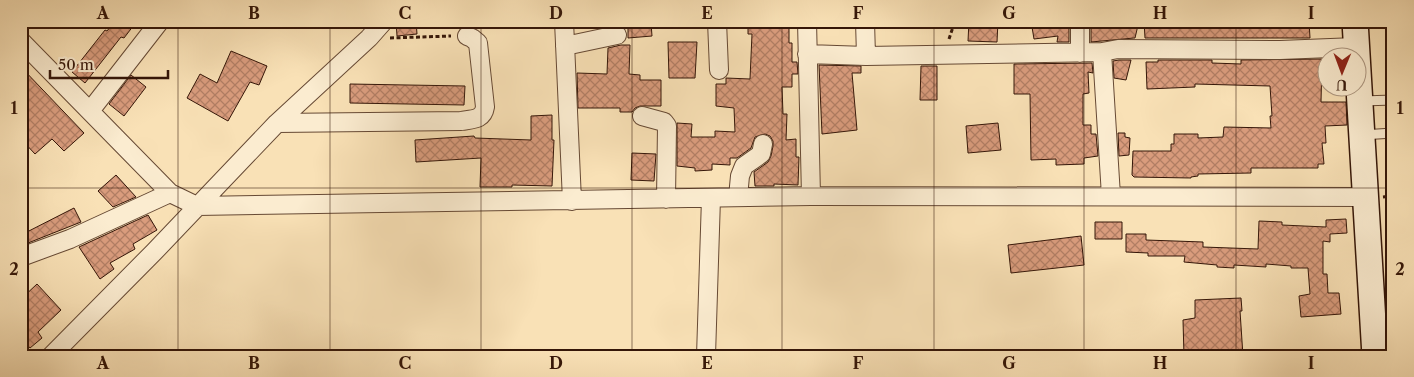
<svg xmlns="http://www.w3.org/2000/svg" width="1414" height="377" font-family="'Libre Caslon Text',serif">
<style>
.building{fill:url(#building-cross-hatch);stroke:#351608}
.lines{fill:none;stroke-linecap:round;stroke-linejoin:round}
.lane-casing{stroke:#664934;stroke-width:11}
.street-casing{stroke:#664934;stroke-width:20}
.secondary-casing{stroke:#351608;stroke-width:28}
.path{stroke:#351608;stroke-width:3;stroke-dasharray:4 2.5;stroke-linecap:butt}
.lane{stroke:#fbecd0;stroke-width:9}
.street{stroke:#fbecd0;stroke-width:18}
.secondary{stroke:#fbecd0;stroke-width:25}
.grid{fill:none;stroke:#351608;stroke-width:1;stroke-opacity:0.55}
.neatline{fill:none;stroke:#351608;stroke-width:2}
.grid-label{font-size:16px;text-anchor:middle;font-weight:bold;fill:#351608}
</style>
<defs>
<pattern id="building-cross-hatch" width="8" height="8" patternUnits="userSpaceOnUse" patternTransform="scale(1.25)"><rect width="8" height="8" fill="#d99c7d"/><path d="M0 0l8 8M0 8l8-8" fill="none" stroke="#b17e64"/></pattern>
</defs>
<rect width="100%" height="100%" fill="#f9e1b6"/>
<filter id="stains"><feTurbulence type="fractalNoise" baseFrequency=".004" numOctaves="4"/><feColorMatrix values="0 0 0 0 .2 0 0 0 0 .09 0 0 0 0 .02 0 0 0 .5 -.17"/></filter>
<radialGradient id="worn" r=".72"><stop offset=".6" stop-color="#630" stop-opacity="0"/><stop offset="1" stop-color="#630" stop-opacity=".3"/></radialGradient>
<path class="building" d="M115 21H137L124 38 121 37 85 83 72 72 105 30 107 31Z
M396 21H416L417 34 397 36Z
M748 21H789V43H792V62H797L798 74H792V87H782L783 114H787L786 140 796 139V157H799L798 185 774 184V186H755L754 172 768 162 771 156 773 146V141L770 136 765 134 755 137 751 148 737 158H730V165L712 164V170L695 171V168L677 166V123L692 124 691 137H715V131L735 132 734 108 716 106V84H726V78L750 79 752 34H748Z
M969 21H998L997 42 968 41Z
M1031 21H1069V42H1057L1058 36 1034 39Z
M1091 21H1139L1135 38H1134L1091 42Z
M1144 21H1309L1310 38H1145Z
M651 23 652 36 628 38V25Z
M668 42H697L695 78H669Z
M621 45H630L629 74 640 75V80H661V106H640L635 108 632 112H620V108H578L577 73 607 74 608 48Z
M231 51 267 66 259 85 250 82 228 121 187 98 200 74 217 83Z
M1322 59 1321 102H1346L1347 125 1325 126 1326 143H1322L1324 164H1318V168H1251V173L1198 174V176L1191 177V178L1134 177 1132 175 1133 151H1171V144H1174V134H1198V138L1223 137 1224 127 1271 128 1270 116H1272L1270 86 1195 84V87L1147 89 1146 62H1158V60H1212V63L1241 64V60Z
M1119 60H1131L1126 80 1114 78 1113 61Z
M1092 63 1093 73 1088 72 1089 93 1083 94V125H1091V134H1096L1098 156 1084 158V164L1056 165V159L1031 160 1030 94H1014V64Z
M819 65 861 66V73H852L857 130 822 134Z
M921 66H937V100H920Z
M21 67 84 133 64 151 52 139 35 154 21 139Z
M131 75 146 87 124 116 109 104Z
M350 84 465 86 464 105 350 103Z
M552 115V140H554L552 186 512 185V187H480L481 158 416 162 415 140 474 136 475 138 531 140V116Z
M998 123 1001 150 968 153 966 126Z
M1118 133H1125V137L1130 138 1129 155 1119 156Z
M632 153 656 154 654 181 631 180Z
M116 175 136 197 113 207 98 191Z
M74 208 81 222 23 245 21 241V235Z
M148 215 157 230 133 244 135 249 110 263 114 269 100 279 79 247Z
M1346 219 1347 233 1330 234V242L1323 241V274H1327L1328 293H1339L1341 314 1301 317 1299 296 1310 294 1308 268H1291V266L1266 264V267L1234 265V268L1217 267V265L1184 262 1185 256H1148V253L1126 252V234H1146V240L1203 242V247L1258 249 1259 221 1282 222V225L1326 227V220Z
M1095 222H1122V239H1095Z
M1081 236 1084 265 1011 273 1008 245Z
M37 284 61 310 38 332 42 338 30 348 21 338V299Z
M1241 298 1242 311H1240L1243 356H1184L1183 320 1195 318V300Z"/>
<g class="lines">
<g class="lane-casing">
<path id="lane" d="M1362 101 1393 100
M1362 135 1393 133"/>
</g>
<g class="street-casing">
<path id="street" d="M564 21 572 201
M717 21 719 70
M807 21 811 196
M865 21 866 56
M21 41 170 193 197 206 811 196 1364 197
M565 46 617 35
M1102 52 1118 49 1280 50 1356 47
M1080 53V21
M807 54 866 56 1102 52 1111 196
M90 111 160 21
M642 116 664 122 667 126 666 199
M277 123 461 121C473 119 483 120 485 107L478 43 472 38 467 36
M738 197 740 176 744 166 761 154 763 144
M21 257 70 239 170 193
M51 356 154 252 277 123 369 38 384 21
M706 356 711 198"/>
</g>
<g class="secondary-casing">
<path id="secondary" d="M1355 21C1362 133 1368 244 1375 356"/>
</g>
<path class="path" d="M390 38 451 36
M949 39 955 21
M1383 197 1393 196"/>
<use href="#lane" class="lane"/>
<use href="#street" class="street"/>
<use href="#secondary" class="secondary"/>
</g>
<path class="grid" d="M178 21V356M330 21V356M481 21V356M632 21V356M782 21V356M934 21V356M1084 21V356M1236 21V356M21 188H1393"/>
<rect width="1414" height="377" fill="none" stroke="#f9e1b6" stroke-width="55"/>
<g transform="translate(1342 72) rotate(181)"><circle r="24" fill="#fbecd0" stroke="#ac9680"/>
<path d="M0-4L9 19L0 12L-9 19Z" fill="#8f2418"/>
<text y="-8" font-size="14" font-weight="bold" text-anchor="middle" fill="#351608">U</text>
</g>
<path d="M50 70v8h118v-8" fill="none" stroke="#351608" stroke-width="2.5"/>
<text x="58" y="70" font-size="15" fill="#351608" stroke="#fbecd0" stroke-width="4" paint-order="stroke">50 m</text>
<rect x="28" y="28" width="1358" height="322" class="neatline"/>
<g class="grid-label">
<text x="103" y="19">A</text>
<text x="254" y="19">B</text>
<text x="405" y="19">C</text>
<text x="556" y="19">D</text>
<text x="707" y="19">E</text>
<text x="858" y="19">F</text>
<text x="1009" y="19">G</text>
<text x="1160" y="19">H</text>
<text x="1311" y="19">I</text>
<text x="14" y="114">1</text>
<text x="1400" y="114">1</text>
<text x="14" y="275">2</text>
<text x="1400" y="275">2</text>
<text x="103" y="369">A</text>
<text x="254" y="369">B</text>
<text x="405" y="369">C</text>
<text x="556" y="369">D</text>
<text x="707" y="369">E</text>
<text x="858" y="369">F</text>
<text x="1009" y="369">G</text>
<text x="1160" y="369">H</text>
<text x="1311" y="369">I</text>
</g>
<rect width="100%" height="100%" filter="url(#stains)"/>
<rect width="100%" height="100%" fill="url(#worn)"/>
</svg>
